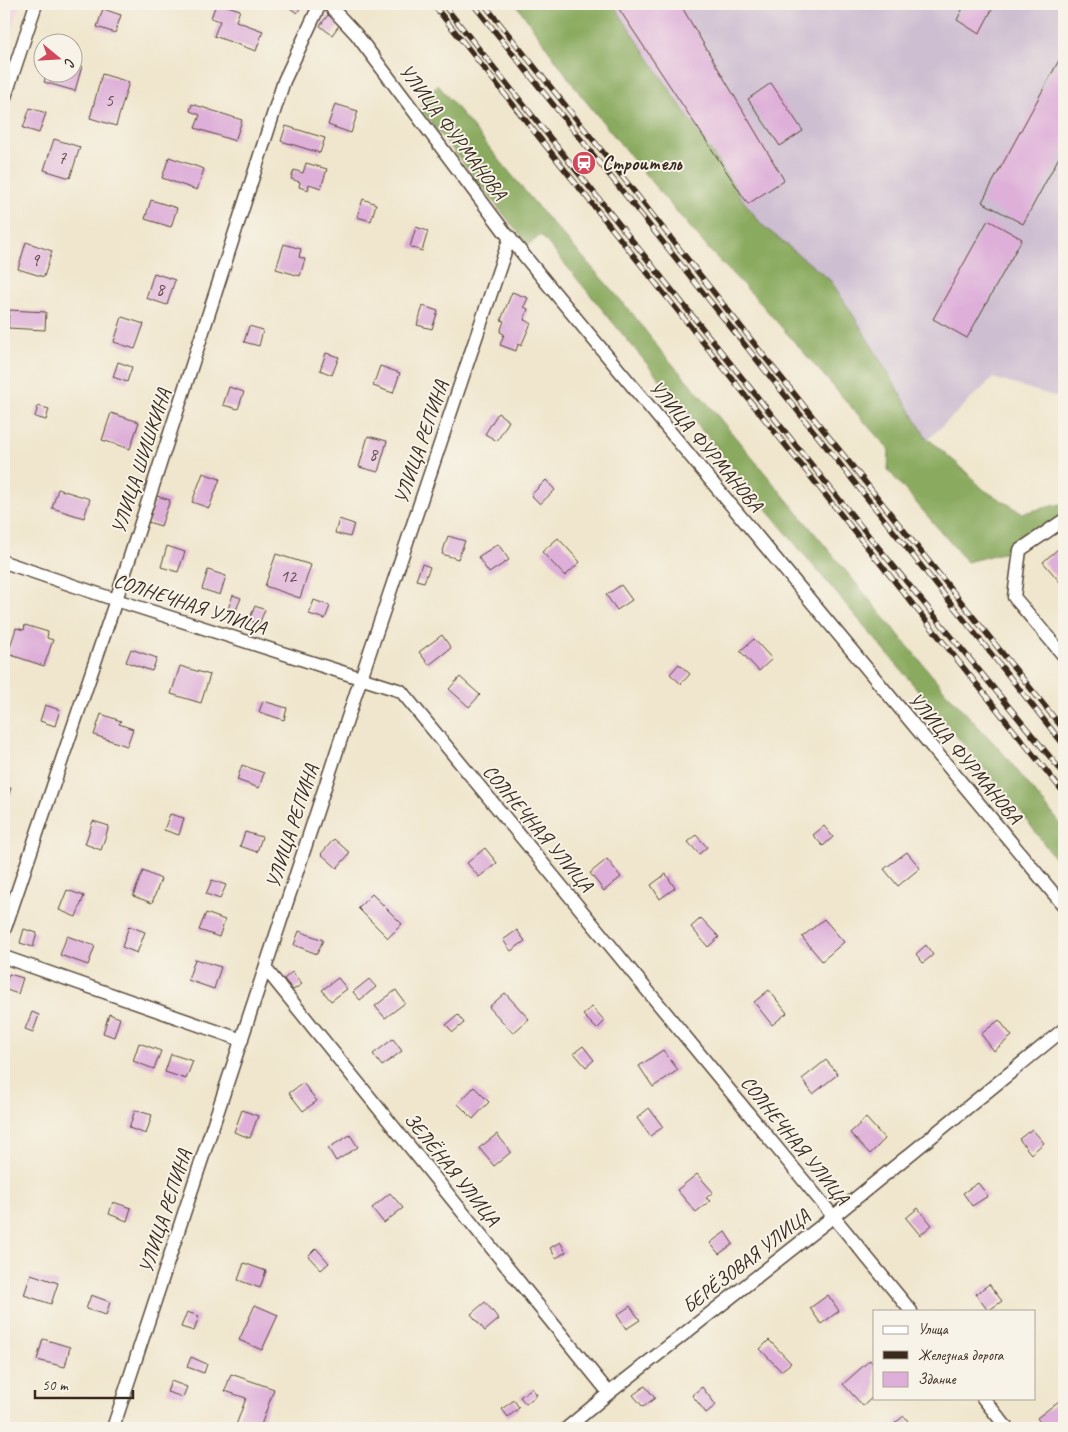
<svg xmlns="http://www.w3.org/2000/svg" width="1068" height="1432" font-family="Caveat,sans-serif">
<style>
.built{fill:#f1d0e3}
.industrial{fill:#cebed1}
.forest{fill:#8aaa5e;stroke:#626a3e}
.building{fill:#deafd9}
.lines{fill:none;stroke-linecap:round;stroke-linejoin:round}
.minor-casing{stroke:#564638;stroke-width:15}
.minor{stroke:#fff;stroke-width:12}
.rail-casing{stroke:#3b2a1e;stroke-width:5.5}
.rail{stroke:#f7f3e8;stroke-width:4;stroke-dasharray:11;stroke-linecap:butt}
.labels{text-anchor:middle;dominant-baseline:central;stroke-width:4;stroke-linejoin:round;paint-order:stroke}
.number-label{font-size:18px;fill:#644b4d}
.street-label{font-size:20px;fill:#3b2a1e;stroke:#f7f3e8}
.poi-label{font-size:20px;font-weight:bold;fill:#3b2a1e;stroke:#f7f3e8;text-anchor:start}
</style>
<rect width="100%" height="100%" fill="#f7f3e8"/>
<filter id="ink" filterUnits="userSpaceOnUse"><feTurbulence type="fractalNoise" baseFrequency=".02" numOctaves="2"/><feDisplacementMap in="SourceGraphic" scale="10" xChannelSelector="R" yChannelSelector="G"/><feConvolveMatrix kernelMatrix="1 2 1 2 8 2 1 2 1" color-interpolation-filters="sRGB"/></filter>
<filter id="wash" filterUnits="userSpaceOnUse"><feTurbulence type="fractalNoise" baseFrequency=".0096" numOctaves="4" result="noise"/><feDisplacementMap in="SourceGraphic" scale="20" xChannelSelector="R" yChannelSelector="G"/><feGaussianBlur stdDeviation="1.12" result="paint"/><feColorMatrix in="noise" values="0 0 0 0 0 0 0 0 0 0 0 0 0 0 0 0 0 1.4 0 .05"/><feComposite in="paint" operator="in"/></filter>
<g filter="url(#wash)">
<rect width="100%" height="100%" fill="#f0e6cd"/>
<path class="built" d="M4 4H20L4 53Z"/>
<path class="industrial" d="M616 4H1064V402L1060 398 993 378 921 446 710 198 614 5Z"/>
<path class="forest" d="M516 4H613L745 203 762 225 831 281 855 318 926 437 960 466 984 490 1023 513 1061 504H1064V518L1017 549 967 562 888 470 889 450 756 298 713 254 658 190 580 94Z
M438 85 542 212 580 254 632 313 660 350 707 403 945 691 1002 752 1064 828V871L1023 815 806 557 541 235 528 245 422 111 421 101Z"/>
<g id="blocks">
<path class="building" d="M216 4H221L240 10 236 21 263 31 256 51 214 36 220 21 211 18Z
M284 4H303L297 13Z
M620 4H680L784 180 748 204 617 6Z
M965 4H995L979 34 957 20Z
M103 9 121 15 115 33 97 27Z
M328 15 340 24 332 35 320 26Z
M1064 51V148L1023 224 982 202Z
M72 63 82 66 75 91 44 82 47 72H72Z
M102 74 129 82 116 126 90 118Z
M771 83 803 131 780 146 748 99Z
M192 104 242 120 235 141 195 128 200 115 190 111Z
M335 104 358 111 351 133 328 125Z
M30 108 46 113 39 133 23 128Z
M286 126 325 138 320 153 281 141Z
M54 139 80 147 70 178 44 170Z
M169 157 204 169 197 190 162 178Z
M306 163 327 169 321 188 309 184 308 190 299 187 300 182 291 179 294 170 303 173Z
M363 199 376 204 371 221 357 217Z
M151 200 177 208 171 227 145 219Z
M988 220 1022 239 967 338 933 319Z
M416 227 428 231 422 251 410 247Z
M26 242 52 251 44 277 18 269Z
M284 244 301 249 299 257 305 259 300 276 276 269Z
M154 273 175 280 167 305 146 298Z
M512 292 528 298 524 307 528 309 524 320 531 323 521 346 518 344 516 351 500 345 504 334 500 332 504 321 501 320Z
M423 306 438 311 432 329 417 325Z
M9 310 46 312 45 330 8 328Z
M122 317 144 324 135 349 114 342Z
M249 326 263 330 259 346 244 342Z
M326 353 339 357 332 375 320 370Z
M118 362 132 367 127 382 113 377Z
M380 366 400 373 393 393 373 386Z
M229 387 244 392 238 409 223 405Z
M38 406 49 409 46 420 35 417Z
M111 413 139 422 130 449 102 440Z
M498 413 509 421 497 441 485 434Z
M368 436 387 441 378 472 359 467Z
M203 473 220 479 209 508 192 502Z
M546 480 555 490 540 504 531 495Z
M58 489 90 499 84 518 52 508Z
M157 496 170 500 161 526 148 522Z
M339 519 354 524 350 537 335 533Z
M448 536 465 541 458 559 442 554Z
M558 538 580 562 565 576 542 552Z
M498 544 509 560 489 573 478 557Z
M167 546 185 552 178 572 161 567Z
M1058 549 1064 557V587L1043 562Z
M276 554 311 565 300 598 265 586Z
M422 564 430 567 424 582 416 580Z
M208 570 226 576 220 595 202 589Z
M621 585 632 600 617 610 606 595Z
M233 595 241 598 234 615 227 612Z
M314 600 330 606 325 619 309 614Z
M255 606 265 610 259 624 249 620Z
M25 625 48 632 47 638 53 640 44 666 8 654 16 628 24 630Z
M442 635 451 648 429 665 419 652Z
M754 639 772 659 759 671 740 651Z
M131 649 157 658 152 671 126 662Z
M679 664 690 674 681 684 670 674Z
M180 666 210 675 201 703 171 694Z
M460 677 480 695 469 707 449 689Z
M263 701 287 708 284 720 259 712Z
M45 705 60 710 55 726 40 721Z
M101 714 121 721 119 724 133 729 127 746 94 735Z
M242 765 264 773 259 788 237 780Z
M4 786 11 788 4 811Z
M170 814 184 818 179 835 164 830Z
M93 821 109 826 101 850 85 844Z
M824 826 833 837 823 846 813 835Z
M245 832 262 837 257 852 240 846Z
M696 835 707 847 699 854 688 842Z
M334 839 350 853 337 868 321 854Z
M485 848 497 863 479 877 467 863Z
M907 852 920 868 898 886 884 869Z
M607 859 621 877 604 891 590 873Z
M143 871 161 879 152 903 133 896Z
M666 874 675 888 660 899 651 885Z
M212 880 226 885 220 899 206 894Z
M67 890 84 896 76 917 59 910Z
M372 894 402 924 388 938 358 908Z
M206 913 225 920 219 937 199 930Z
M701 918 719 937 708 947 691 927Z
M824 919 844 942 822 961 802 937Z
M129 926 145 932 137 953 122 947Z
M24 929 37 933 33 947 20 943Z
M517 930 525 941 511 951 503 940Z
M299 931 323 940 317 954 294 945Z
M67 936 95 946 88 965 60 955Z
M926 945 933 955 923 963 916 954Z
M195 959 221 967 214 989 188 980Z
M292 972 302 984 293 990 284 979Z
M9 974 23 978 18 994 4 989Z
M338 978 347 989 331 1001 322 990Z
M369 979 376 987 360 1000 353 992Z
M396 990 405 1003 385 1018 375 1006Z
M769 990 787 1013 772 1025 754 1002Z
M505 993 529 1019 513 1033 489 1007Z
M592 1007 605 1021 597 1029 583 1015Z
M32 1012 39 1015 33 1032 25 1029Z
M109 1014 120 1018 114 1037 103 1033Z
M458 1015 464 1023 453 1032 446 1025Z
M999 1020 1012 1036 994 1051 981 1034Z
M393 1039 402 1051 382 1066 373 1054Z
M139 1043 161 1051 154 1069 133 1061Z
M583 1046 594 1060 586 1067 574 1053Z
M663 1050 678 1070 653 1087 639 1066Z
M171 1054 193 1061 186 1079 165 1072Z
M826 1060 838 1074 813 1094 802 1079Z
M303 1083 317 1101 303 1111 289 1093Z
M474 1087 489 1102 473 1119 458 1104Z
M649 1108 663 1127 650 1136 637 1118Z
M135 1110 152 1115 146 1134 129 1128Z
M242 1110 258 1116 250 1138 234 1132Z
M866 1118 885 1139 870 1154 850 1133Z
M1032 1129 1044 1143 1031 1154 1019 1139Z
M497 1134 511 1152 494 1166 479 1148Z
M350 1135 358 1147 336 1161 328 1148Z
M697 1174 713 1192 706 1198 710 1201 696 1212 677 1190Z
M978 1183 988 1196 972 1206 963 1193Z
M390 1193 403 1208 384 1223 372 1208Z
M113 1202 131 1208 127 1221 109 1214Z
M918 1208 932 1225 920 1235 906 1218Z
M725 1232 733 1244 719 1254 710 1243Z
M560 1242 566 1252 556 1258 550 1248Z
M316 1248 329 1263 321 1270 308 1256Z
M244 1263 266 1271 260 1288 238 1280Z
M31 1274 58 1283 51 1304 24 1295Z
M989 1284 1002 1301 988 1311 976 1294Z
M91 1295 110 1302 106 1315 86 1309Z
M828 1295 839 1311 821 1324 810 1308Z
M485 1302 499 1319 485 1331 471 1314Z
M255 1305 278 1315 262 1350 239 1340Z
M630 1306 640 1320 626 1329 617 1315Z
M187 1312 199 1316 194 1331 181 1327Z
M43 1339 70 1347 65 1367 37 1360Z
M769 1340 791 1363 781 1371 760 1349Z
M191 1357 207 1364 204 1373 187 1367Z
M870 1360 874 1365V1396L863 1406 843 1384Z
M231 1374 274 1389 260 1428H235L246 1398 225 1391Z
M171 1381 187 1387 183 1397 167 1392Z
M645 1386 655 1398 643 1407 633 1395Z
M702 1387 716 1405 706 1413 692 1395Z
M532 1388 537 1395 526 1404 520 1397Z
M514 1400 519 1408 508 1417 502 1409Z
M1059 1401 1064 1408V1421L1054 1428H1044L1037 1418Z
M904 1416 913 1428H899L895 1423Z"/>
</g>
</g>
<g filter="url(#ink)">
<use href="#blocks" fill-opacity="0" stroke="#564638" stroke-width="1"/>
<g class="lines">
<g class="minor-casing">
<path id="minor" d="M328 4 356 34 504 231 550 287 1064 906
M4 100 36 4
M1064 520 1020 550 1014 597 1064 656
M4 562 116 600 401 691 911 1311
M4 931 116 600 284 81 320 4
M4 957 242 1040
M265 968 609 1393
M983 1398 1007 1428
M113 1428 361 678 510 237
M567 1428 609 1393 834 1216 1064 1029"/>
</g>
<use href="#minor" class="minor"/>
<g class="rail-casing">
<path id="rail" d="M433 4 569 175 1064 793
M443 4 855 519 1064 774
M473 4 1064 745
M484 4 602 151 768 361 1064 730"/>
</g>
<use href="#rail" class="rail"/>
</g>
</g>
<defs>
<g id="station-disc" transform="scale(1.25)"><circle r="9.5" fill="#d1495b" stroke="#f7f3e8"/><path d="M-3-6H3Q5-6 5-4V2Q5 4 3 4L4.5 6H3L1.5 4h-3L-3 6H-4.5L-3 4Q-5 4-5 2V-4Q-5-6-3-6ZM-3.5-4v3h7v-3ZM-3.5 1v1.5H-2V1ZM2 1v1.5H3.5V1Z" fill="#fff"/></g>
</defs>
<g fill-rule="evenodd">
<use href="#station-disc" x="584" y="163"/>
</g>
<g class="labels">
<g class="number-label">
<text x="109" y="100">5</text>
<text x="62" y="158">7</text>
<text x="35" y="260">9</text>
<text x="160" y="289">8</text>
<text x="373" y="454">8</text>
<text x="288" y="576">12</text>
</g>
<g class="street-label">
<text transform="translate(453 132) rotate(53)">УЛИЦА ФУРМАНОВА</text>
<text transform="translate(421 442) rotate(-71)">УЛИЦА РЕПИНА</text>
<text transform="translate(706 446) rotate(50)">УЛИЦА ФУРМАНОВА</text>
<text transform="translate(141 461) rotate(-72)">УЛИЦА ШИШКИНА</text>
<text transform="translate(190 604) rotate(18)">СОЛНЕЧНАЯ УЛИЦА</text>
<text transform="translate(965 758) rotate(50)">УЛИЦА ФУРМАНОВА</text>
<text transform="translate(292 826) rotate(-72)">УЛИЦА РЕПИНА</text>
<text transform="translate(538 828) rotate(50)">СОЛНЕЧНАЯ УЛИЦА</text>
<text transform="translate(795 1140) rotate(51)">СОЛНЕЧНАЯ УЛИЦА</text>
<text transform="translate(452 1169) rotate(51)">ЗЕЛЁНАЯ УЛИЦА</text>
<text transform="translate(165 1211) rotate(-72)">УЛИЦА РЕПИНА</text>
<text transform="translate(746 1261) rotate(-38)">БЕРЁЗОВАЯ УЛИЦА</text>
</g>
<g class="poi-label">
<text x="602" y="163">Строитель</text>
</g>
</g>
<rect width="1068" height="1432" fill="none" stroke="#f7f3e8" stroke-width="20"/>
<rect x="873" y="1310" width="162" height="90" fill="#f7f3e8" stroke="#aca397"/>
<rect x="883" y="1326" width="25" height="8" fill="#ffffff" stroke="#aca397"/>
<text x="918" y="1334" font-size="15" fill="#3b2a1e">Улица</text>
<rect x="883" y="1351" width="25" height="8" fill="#3b2a1e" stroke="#aca397"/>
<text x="918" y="1360" font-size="15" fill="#3b2a1e">Железная дорога</text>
<rect x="883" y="1372" width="25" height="15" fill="#deafd9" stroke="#aca397"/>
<text x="918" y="1384" font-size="15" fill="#3b2a1e">Здание</text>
<g transform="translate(58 58) rotate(108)"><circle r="24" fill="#f7f3e8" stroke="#aca397"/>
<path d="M0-4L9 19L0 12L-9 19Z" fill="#d1495b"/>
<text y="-8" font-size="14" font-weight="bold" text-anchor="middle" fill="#3b2a1e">С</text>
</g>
<path d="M35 1390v8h98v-8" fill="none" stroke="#3b2a1e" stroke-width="2.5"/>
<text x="42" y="1390" font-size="15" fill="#3b2a1e" stroke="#f7f3e8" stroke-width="4" paint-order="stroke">50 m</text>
</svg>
